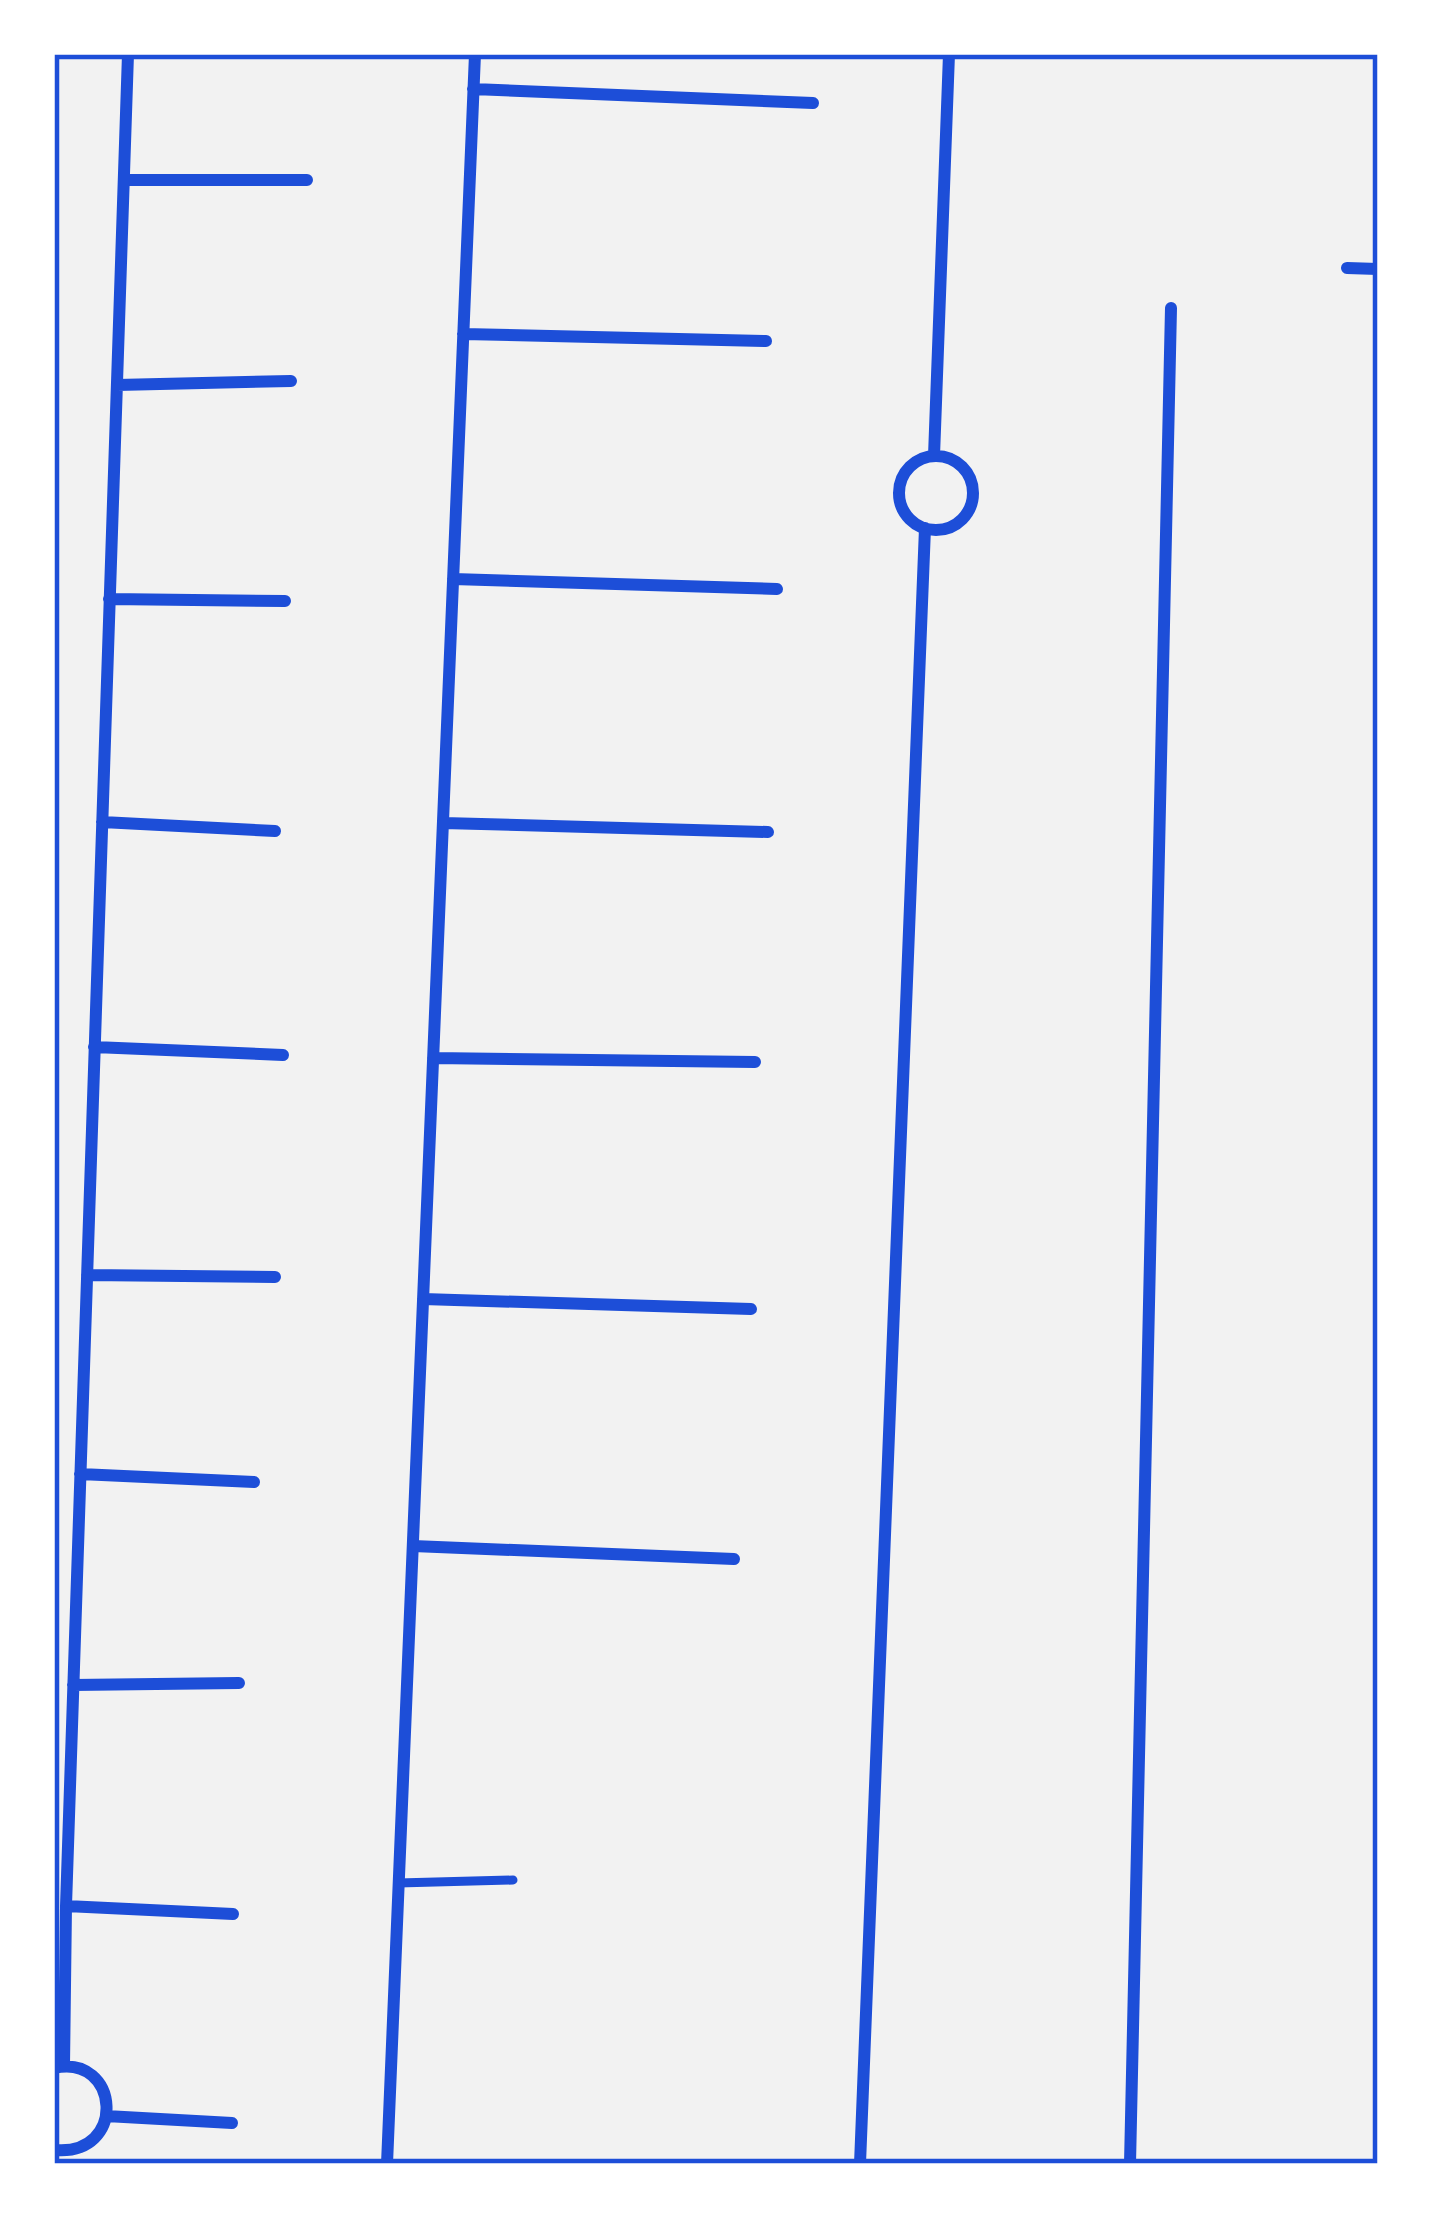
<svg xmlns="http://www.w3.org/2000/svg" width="1432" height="2218" font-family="'Varela Round',sans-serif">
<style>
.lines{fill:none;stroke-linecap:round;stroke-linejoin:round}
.service{stroke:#1d4ed8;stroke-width:9}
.minor{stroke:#1d4ed8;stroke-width:12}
.neatline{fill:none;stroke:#1d4ed8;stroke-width:4.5}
</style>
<rect width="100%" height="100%" fill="#f2f2f2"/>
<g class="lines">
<path class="service" d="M398 1883 513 1880"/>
<path class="minor" d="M473 89 813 103
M124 180H307
M1347 268 1378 269
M463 334 766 341
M117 385 291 381
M934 456 949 54
M899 493a37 37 0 1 1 74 0a37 37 0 1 1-74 0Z
M453 579 777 589
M109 599 285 601
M102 822 275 831
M443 823 768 832
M94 1047 283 1055
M433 1058 755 1062
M87 1275 275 1277
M423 1299 751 1309
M80 1474 254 1482
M413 1546 734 1559
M73 1685 239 1683
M66 1906 233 1914
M64 2066 66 1906 128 54
M54 2068C120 2053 128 2157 54 2150
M106 2116 232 2123
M387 2164 475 54
M860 2164 925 528
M1130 2164 1171 308"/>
</g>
<rect width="1432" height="2218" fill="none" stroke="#ffffff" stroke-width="114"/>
<rect x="57" y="57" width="1318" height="2104" class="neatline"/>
</svg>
